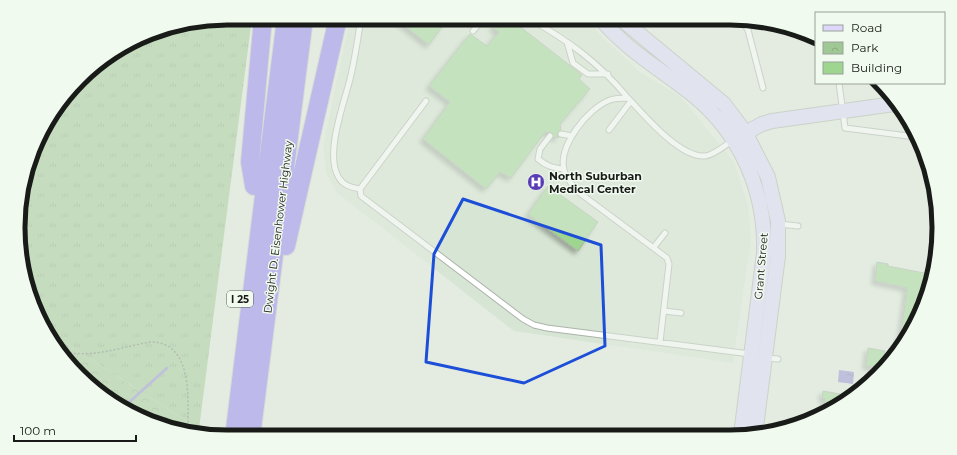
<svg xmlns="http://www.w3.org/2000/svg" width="957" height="455" font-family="Montserrat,sans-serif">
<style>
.built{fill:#d7e5d4}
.grass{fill:url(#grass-tufts)}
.park{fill:url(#park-crowns)}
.water{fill:url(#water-ripples)}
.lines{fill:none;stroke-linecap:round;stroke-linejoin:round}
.stream{stroke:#9189d4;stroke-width:2.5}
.building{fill:#9ed690;stroke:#a8b0a6;filter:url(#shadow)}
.lane-casing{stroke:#acb4aa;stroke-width:7}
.secondary-casing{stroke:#acb4aa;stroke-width:16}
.highway-casing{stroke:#c8c8c7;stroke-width:20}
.path{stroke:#7b817a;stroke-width:1.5;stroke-dasharray:2 2;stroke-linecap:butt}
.lane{stroke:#fff;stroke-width:5}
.secondary{stroke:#ddd7fc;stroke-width:14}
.highway{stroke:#8e7af5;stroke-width:18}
.marked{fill:none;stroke:#1d4ed8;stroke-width:3;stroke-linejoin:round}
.labels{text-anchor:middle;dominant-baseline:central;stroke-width:3;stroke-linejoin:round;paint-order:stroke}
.shield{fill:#f1faef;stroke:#595e58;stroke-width:1}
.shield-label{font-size:10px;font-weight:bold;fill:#181b17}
.poi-label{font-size:11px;font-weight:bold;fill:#181b17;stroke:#f1faef;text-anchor:start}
.street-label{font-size:11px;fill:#181b17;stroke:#f1faef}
.rim{fill:none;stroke:#181b17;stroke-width:5}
</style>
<defs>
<pattern id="grass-tufts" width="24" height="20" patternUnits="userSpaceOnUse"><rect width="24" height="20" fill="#9fc895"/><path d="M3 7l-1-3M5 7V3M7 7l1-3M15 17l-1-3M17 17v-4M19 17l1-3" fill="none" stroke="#88ab80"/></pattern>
<pattern id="park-crowns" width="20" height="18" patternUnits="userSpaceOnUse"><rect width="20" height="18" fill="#9fc895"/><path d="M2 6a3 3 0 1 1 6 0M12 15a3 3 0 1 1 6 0" fill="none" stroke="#88ab80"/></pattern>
<pattern id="water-ripples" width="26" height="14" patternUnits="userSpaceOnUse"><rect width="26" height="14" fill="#9189d4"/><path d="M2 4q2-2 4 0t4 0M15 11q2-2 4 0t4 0" fill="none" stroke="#756fab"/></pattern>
<filter id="shadow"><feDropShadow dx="-3.5" dy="3.5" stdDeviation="2" flood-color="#0004"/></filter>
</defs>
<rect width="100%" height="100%" fill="#e4ece2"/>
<path class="built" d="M350 18H588L600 35 640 72 680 96 734 162 748 204 751 239 733 363 514 331 336 192 326 173 323 145Z"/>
<path class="grass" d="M228 18H252L199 429 62 341 38 314 20 255 22 186 53 111 100 61 160 29Z"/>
<path class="park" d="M38 314 62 341 199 429V431L147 421 80 376 40 320Z"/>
<path class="water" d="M839 370 854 372 853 384 838 382Z"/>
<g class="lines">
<path class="stream" d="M125 406 167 368"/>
</g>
<path class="building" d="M395 18H448L429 45Z
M499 18H509L582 75 579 79 590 89 560 124 561 130 557 134 559 137 554 138 552 133 545 132 511 178 500 172 486 189 423 139 450 102 429 86 470 34 487 46 499 32 493 28Z
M548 186 598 222 578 251 528 214Z
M877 262 888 264V266L929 274 922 309 899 349 907 288 875 281Z
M868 348 885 351 882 368 866 366Z
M823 391 840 394 839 404 823 413 825 399 822 398Z"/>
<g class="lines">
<g class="lane-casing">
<path id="lane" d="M528 18C569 41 598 62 628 98
M741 20 748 30 763 88
M473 31 484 18
M567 42 573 63 588 74H608
M839 83 845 128 916 137
M426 101 360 189 361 196 523 319 534 325 547 328 750 354
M609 130 631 101
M561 134 572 136
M550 136 540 149 538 159C546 166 553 168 564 169
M360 189C351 187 344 186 339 178 324 155 344 104 350 79 355 59 358 38 361 18
M779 224 798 226
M654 247 665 233
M664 311 681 313
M660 342 669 264 667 258 577 191C572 184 566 178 564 170 558 146 588 108 610 100 616 98 622 98 628 98 645 116 680 158 705 156 714 155 724 146 732 141
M765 358 778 359"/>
</g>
<g class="secondary-casing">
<path id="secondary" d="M600 18C626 50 662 70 693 95 741 134 766 192 764 253L741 435
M620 18 724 104 745 132 768 177 778 221V256L755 435
M738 137 762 124 772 121 894 104"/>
</g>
<g class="highway-casing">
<path id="highway" d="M254 186 250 162 263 18
M286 246 338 18
M234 437 286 18
M251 437 304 18"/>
</g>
<path class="path" d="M62 351C92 359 121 347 150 342 193 341 188 399 188 429"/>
<use href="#lane" class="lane"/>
<use href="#secondary" class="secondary"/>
<use href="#highway" class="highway"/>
</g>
<path d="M0 0H957V455H0ZM463 199 601 245 605 346 524 383 426 362 434 254Z" fill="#e4ece2" fill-opacity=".55" fill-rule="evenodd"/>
<path class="marked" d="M463 199 601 245 605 346 524 383 426 362 434 254Z"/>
<defs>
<g id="hospital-disc" transform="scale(0.9)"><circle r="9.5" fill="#593db5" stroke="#f1faef"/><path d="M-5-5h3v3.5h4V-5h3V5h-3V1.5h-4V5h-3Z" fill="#fff"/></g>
</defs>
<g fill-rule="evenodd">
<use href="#hospital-disc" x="536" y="182"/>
</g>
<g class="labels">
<rect class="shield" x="227" y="291" width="26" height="16" rx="3"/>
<g class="shield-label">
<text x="240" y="299">I 25</text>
</g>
<g class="poi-label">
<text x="549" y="176">North Suburban<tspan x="549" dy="13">Medical Center</tspan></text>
</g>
<g class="street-label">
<text transform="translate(278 227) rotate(-83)">Dwight D. Eisenhower Highway</text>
<text transform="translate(761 266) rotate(-85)">Grant Street</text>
</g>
</g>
<path d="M0 0H957V455H0ZM227 25H730A202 202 0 0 1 932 227V228A202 202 0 0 1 730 430H227A202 202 0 0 1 25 228V227A202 202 0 0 1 227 25Z" fill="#f1faef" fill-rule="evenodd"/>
<path class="rim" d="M227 25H730A202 202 0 0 1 932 227V228A202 202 0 0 1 730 430H227A202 202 0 0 1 25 228V227A202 202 0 0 1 227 25Z"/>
<rect x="815" y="12" width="130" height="72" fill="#f1faef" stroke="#9aa199"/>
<rect x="823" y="25" width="20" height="6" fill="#ddd7fc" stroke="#9aa199"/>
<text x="851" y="32" font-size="12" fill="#181b17">Road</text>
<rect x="823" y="42" width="20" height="12" fill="url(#park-crowns)" stroke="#9aa199"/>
<text x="851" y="52" font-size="12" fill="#181b17">Park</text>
<rect x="823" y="62" width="20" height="12" fill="#9ed690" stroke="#9aa199"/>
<text x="851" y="72" font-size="12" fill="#181b17">Building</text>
<path d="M14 435v6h122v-6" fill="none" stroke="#181b17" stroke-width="2"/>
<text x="20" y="435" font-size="12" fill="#181b17" stroke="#f1faef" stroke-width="3" paint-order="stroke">100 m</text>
</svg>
